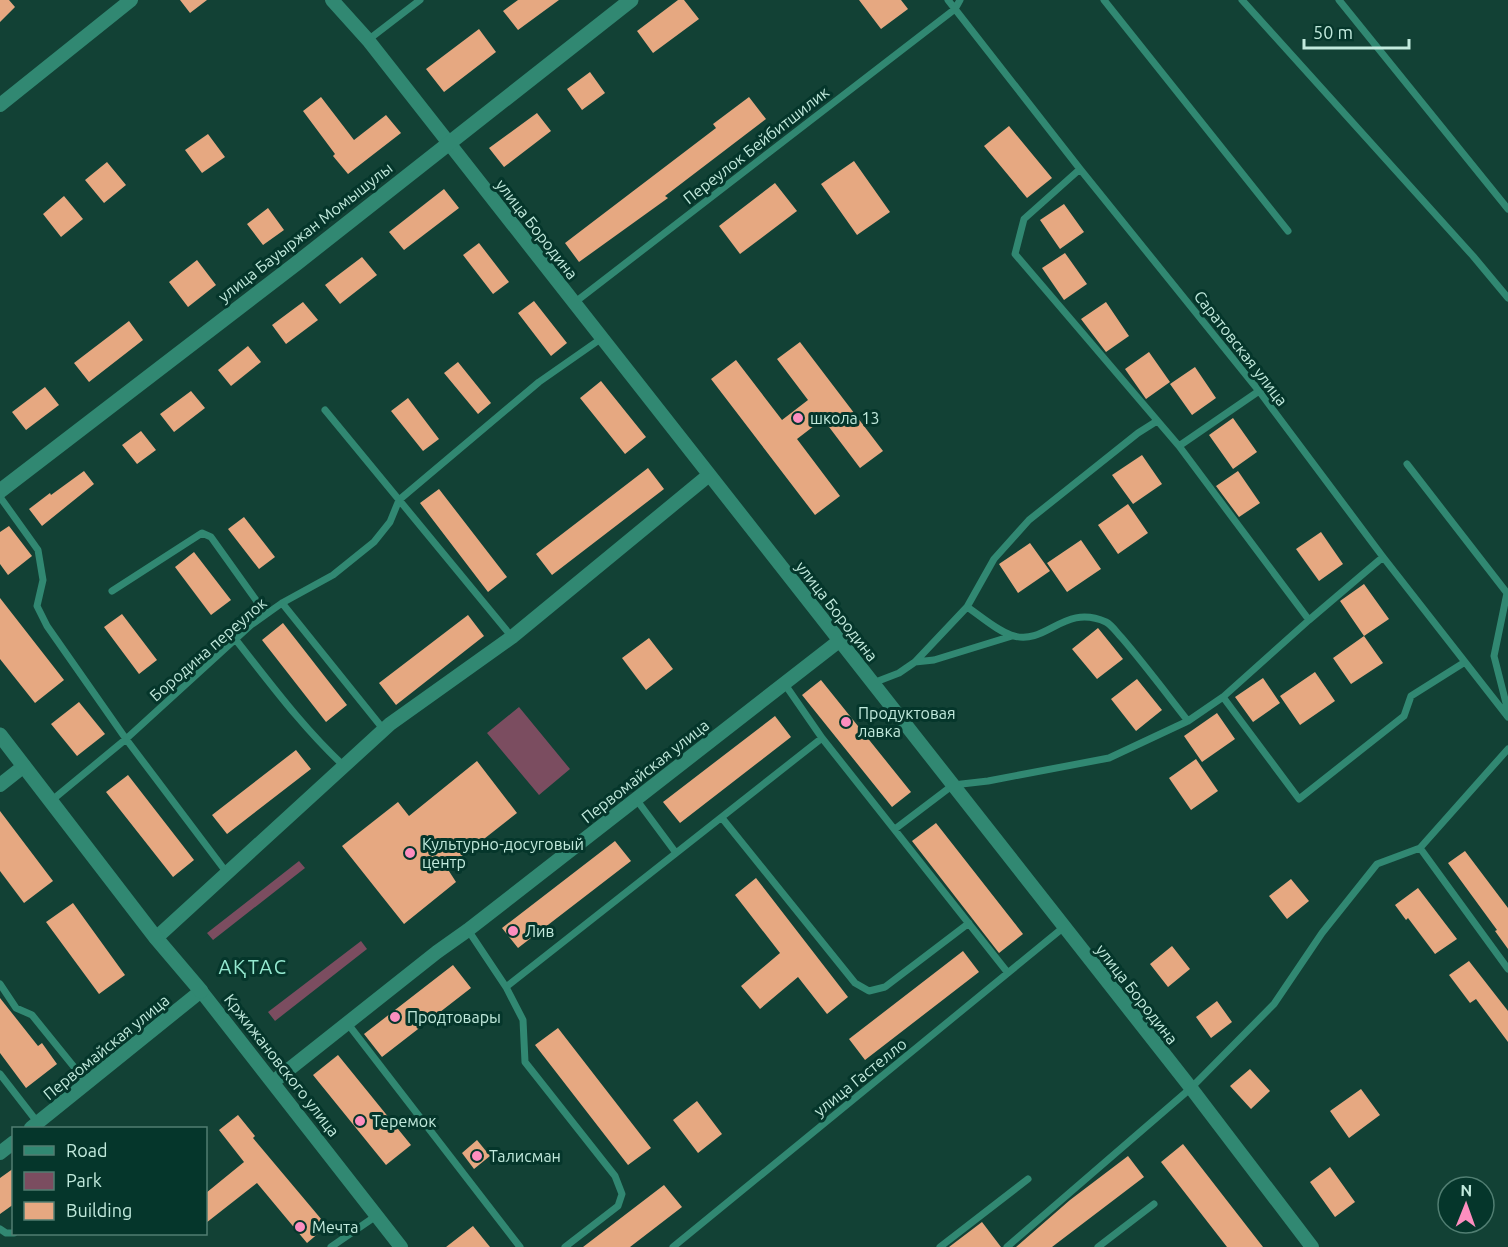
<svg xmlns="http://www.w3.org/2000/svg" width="1508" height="1247" font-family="Ubuntu,sans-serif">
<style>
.green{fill:#7b4d60}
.building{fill:#e6a881}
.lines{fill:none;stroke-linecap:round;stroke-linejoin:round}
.service{stroke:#318872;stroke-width:7}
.minor{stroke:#318872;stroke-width:14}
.tertiary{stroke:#318872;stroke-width:15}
.poi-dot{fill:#fd8ebf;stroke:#05362b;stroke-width:2}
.labels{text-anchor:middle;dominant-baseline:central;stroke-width:6;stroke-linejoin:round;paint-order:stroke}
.street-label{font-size:16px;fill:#c2eadd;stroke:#05362b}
.poi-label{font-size:16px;fill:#c2eadd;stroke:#05362b;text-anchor:start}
.quarter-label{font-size:20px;letter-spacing:1.5px;fill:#95ead1;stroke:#05362b}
</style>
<rect width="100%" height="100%" fill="#124135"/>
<path class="green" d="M519 707 570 769 539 795 487 733Z
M299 861 305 868 213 940 207 933Z
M361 941 367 949 275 1021 268 1012Z"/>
<path class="building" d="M0 0H9L15 7 0 22Z
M180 0H207L190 13Z
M518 0H559L518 30 503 11Z
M678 0H684L699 19 653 53 637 31Z
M859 0H901L908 9 881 29Z
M479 29 496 52 444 92 426 69Z
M590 72 605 93 582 110 567 89Z
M321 97 354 140 386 115 401 133 348 174 333 156 335 154 303 111Z
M749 97 766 119 665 196 668 198 579 262 565 243 716 128 713 124Z
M537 113 551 131 504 167 489 148Z
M1009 126 1052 178 1027 198 984 146Z
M208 134 225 157 202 173 185 150Z
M854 161 890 212 857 235 821 184Z
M107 162 126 185 104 203 85 180Z
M775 183 797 211 740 254 719 226Z
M444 189 459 208 404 250 389 232Z
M64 196 83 219 61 237 43 214Z
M1064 204 1084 232 1060 249 1040 220Z
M268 208 284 230 263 245 247 224Z
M479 243 509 282 493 294 463 255Z
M1065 253 1087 284 1064 300 1042 268Z
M362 257 377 275 340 304 325 285Z
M197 260 216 285 188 307 169 282Z
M534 301 567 343 551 356 518 313Z
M303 302 318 320 286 344 272 325Z
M1106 302 1129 336 1106 352 1081 319Z
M129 321 143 340 89 382 74 363Z
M800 342 883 451 860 468 823 419 797 439 840 496 815 515 711 379 736 360 782 420 808 400 777 359Z
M248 346 261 362 231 386 218 370Z
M1149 352 1170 382 1146 399 1125 369Z
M458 362 491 403 478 414 444 373Z
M1195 367 1216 398 1192 415 1170 384Z
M601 381 646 437 625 454 580 398Z
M45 387 59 405 26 430 12 412Z
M191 391 205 408 174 432 160 414Z
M408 398 439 439 423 451 391 411Z
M1233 418 1257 452 1233 469 1209 435Z
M141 431 156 450 137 464 122 445Z
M1142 455 1162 484 1133 504 1112 475Z
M648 468 664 489 552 575 536 554Z
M84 471 94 484 42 526 29 509 50 493 51 495Z
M1238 471 1260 503 1239 517 1216 486Z
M439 489 507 577 488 592 420 503Z
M1128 504 1148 533 1118 554 1098 525Z
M244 517 275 557 259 569 228 529Z
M9 526 32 556 8 575 0 564V532Z
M1321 532 1343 564 1319 581 1296 549Z
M1081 540 1101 569 1067 592 1047 563Z
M1030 543 1050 571 1018 593 999 564Z
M194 552 231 600 211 615 175 567Z
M1364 584 1389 619 1364 636 1340 601Z
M0 598 64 680 35 703 0 659Z
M122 614 157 660 139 674 104 627Z
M468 615 484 636 396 705 379 683Z
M283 623 347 705 326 722 262 640Z
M1098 628 1123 659 1097 679 1072 649Z
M1364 636 1383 663 1351 684 1333 658Z
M649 638 673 669 646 690 622 658Z
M1315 672 1335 701 1300 725 1280 696Z
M1263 678 1280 703 1253 722 1235 697Z
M1137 679 1162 710 1136 731 1111 699Z
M821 680 911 792 892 807 802 695Z
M79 702 105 734 77 756 51 724Z
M1217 713 1235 739 1202 762 1184 736Z
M775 716 791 737 680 823 663 802Z
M296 750 311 769 227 834 212 815Z
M1196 759 1218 791 1191 810 1169 778Z
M477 761 517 813 447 868 456 882 404 924 342 846 398 802 409 816Z
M128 775 194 860 173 877 106 792Z
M0 811 53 881 24 903 0 871Z
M936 823 1023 934 999 953 912 841Z
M615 841 631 861 518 948 502 928Z
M1465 851 1508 908V949L1495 931 1497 930 1448 863Z
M756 878 848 997 827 1014 798 977 760 1009 741 986 780 953 735 895Z
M1291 879 1309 901 1287 919 1269 896Z
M1418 888 1457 939 1435 954 1408 918 1406 920 1395 905Z
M73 903 125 975 99 994 46 922Z
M1172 946 1190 969 1168 987 1150 964Z
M963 951 979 972 865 1060 849 1039Z
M1469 961 1508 1011V1042L1476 999 1470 1003 1449 975Z
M453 965 471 988 382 1057 364 1034Z
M0 998 38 1046 42 1043 57 1064 26 1088 0 1053Z
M1217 1001 1232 1022 1211 1038 1196 1017Z
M558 1028 651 1148 628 1165 535 1045Z
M338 1055 411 1145 386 1165 313 1075Z
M1250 1069 1270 1091 1251 1109 1230 1086Z
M1361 1089 1380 1115 1349 1138 1330 1111Z
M697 1101 722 1134 698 1153 673 1120Z
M238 1115 255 1136 253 1138 327 1226 307 1243 257 1183 206 1223V1193L244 1162 219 1130Z
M477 1140 490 1156 474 1169 462 1153Z
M1183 1144 1263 1247H1227L1161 1162Z
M1128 1156 1144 1177 1052 1247H1016L1070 1200Z
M1330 1167 1355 1202 1335 1217 1310 1182Z
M14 1168V1204L0 1214V1178Z
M664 1185 682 1207 630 1247H583Z
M982 1222 1001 1247H949Z
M473 1226 490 1247H446Z"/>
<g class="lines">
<path class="service" d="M948 0 1080 169 1259 391 1383 557 1508 717
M1104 0 1288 231
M1242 0 1473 256 1508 298
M1339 0 1508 209
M368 40 420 0
M1080 169 1024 219 1015 254 1179 446 1309 620
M574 303 955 9 960 0
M325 410 512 637
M1179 446 1259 391
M1407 464 1507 593 1494 656 1508 711
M0 497 38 550 43 580 37 606 47 626 126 739 227 873
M1383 557 1309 620 1223 697 1299 799 1404 716 1411 696 1465 662
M112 591 202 533 211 537 266 614
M282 603 384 730
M967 607C981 616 998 632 1014 636 1047 645 1064 603 1106 622 1112 625 1117 633 1122 638 1145 665 1166 693 1188 721
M236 640C270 683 303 728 344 766
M915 662 934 660 1012 636
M784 683 822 738 1008 973
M873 683 899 673 915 662 967 607 994 559 1029 520 1138 433 1157 421
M1508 749 1420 848 1508 969
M636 799 676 853
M51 801 126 739 251 625 282 603 333 575 374 542 390 522 399 500 539 382 602 338
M722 818 855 983 869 991 885 987 969 923
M895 829 953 785 988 781 1109 758 1188 721 1223 697
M468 930 506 987
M0 984 16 1008 32 1015 87 1083
M348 1024 520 1247
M0 1074 38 1123
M0 1229 6 1233H14
M331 1247 376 1216
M565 1247 618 1206 622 1194 615 1176 525 1062 523 1020 506 987 822 738
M673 1247 1064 927
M940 1247 1028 1179
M1007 1247 1191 1088 1274 1004 1322 933 1377 864 1420 848
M1098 1247 1154 1204"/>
<path class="minor" d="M332 0 368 40 1191 1088 1312 1247
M0 105 131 0
M0 785 24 766
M156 938 390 724 512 637 709 475
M273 1082 437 952 468 930 839 641
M31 1128 201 991 401 1247
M0 1153 14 1142"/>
<path class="tertiary" d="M0 491 297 263 631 0
M0 735 156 938 201 991"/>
</g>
<g class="poi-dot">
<circle cx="798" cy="418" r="6"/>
<circle cx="846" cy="722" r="6"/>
<circle cx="410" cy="853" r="6"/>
<circle cx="513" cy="931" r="6"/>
<circle cx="395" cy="1017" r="6"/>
<circle cx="360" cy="1121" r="6"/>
<circle cx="477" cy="1156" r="6"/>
<circle cx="300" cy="1227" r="6"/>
</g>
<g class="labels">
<g class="street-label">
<text transform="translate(756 145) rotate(-38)">Переулок Бейбитшилик</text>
<text transform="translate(537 229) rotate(52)">улица Бородина</text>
<text transform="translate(305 232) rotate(-38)">улица Бауыржан Момышулы</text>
<text transform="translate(1241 348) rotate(52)">Саратовская улица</text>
<text transform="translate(837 611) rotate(52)">улица Бородина</text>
<text transform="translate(208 649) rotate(-41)">Бородина переулок</text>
<text transform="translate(645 771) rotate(-38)">Первомайская улица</text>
<text transform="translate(1137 994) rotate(52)">улица Бородина</text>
<text transform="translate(106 1047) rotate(-39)">Первомайская улица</text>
<text transform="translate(282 1065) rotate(52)">Кржижановского улица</text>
<text transform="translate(860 1077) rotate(-39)">улица Гастелло</text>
</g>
<g class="poi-label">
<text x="810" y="418">школа 13</text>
<text x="858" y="713">Продуктовая<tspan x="858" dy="18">лавка</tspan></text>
<text x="422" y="844">Культурно-досуговый<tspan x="422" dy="18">центр</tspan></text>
<text x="525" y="931">Лив</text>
<text x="407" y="1017">Продтовары</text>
<text x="372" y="1121">Теремок</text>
<text x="489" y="1156">Талисман</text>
<text x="312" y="1227">Мечта</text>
</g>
<g class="quarter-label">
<text x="253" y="966">АҚТАС</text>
</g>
</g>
<rect x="12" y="1127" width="195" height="108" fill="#05362b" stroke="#517e72" stroke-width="1.5"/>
<rect x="24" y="1146" width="30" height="9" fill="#318872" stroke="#517e72" stroke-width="1.5"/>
<text x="66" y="1157" font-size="18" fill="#c2eadd">Road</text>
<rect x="24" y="1172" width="30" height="18" fill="#7b4d60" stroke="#517e72" stroke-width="1.5"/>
<text x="66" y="1187" font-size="18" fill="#c2eadd">Park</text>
<rect x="24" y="1202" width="30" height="18" fill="#e6a881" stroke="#517e72" stroke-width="1.5"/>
<text x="66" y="1217" font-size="18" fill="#c2eadd">Building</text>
<g transform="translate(1466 1205) rotate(1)"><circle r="28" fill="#05362b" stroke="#517e72" stroke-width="1.5"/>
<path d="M0-4.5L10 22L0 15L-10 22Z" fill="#fd8ebf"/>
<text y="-9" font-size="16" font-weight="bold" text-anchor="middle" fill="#c2eadd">N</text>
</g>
<path d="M1304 39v9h105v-9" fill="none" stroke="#c2eadd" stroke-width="3"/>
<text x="1313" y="39" font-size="18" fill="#c2eadd" stroke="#05362b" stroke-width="4.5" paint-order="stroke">50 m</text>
</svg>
